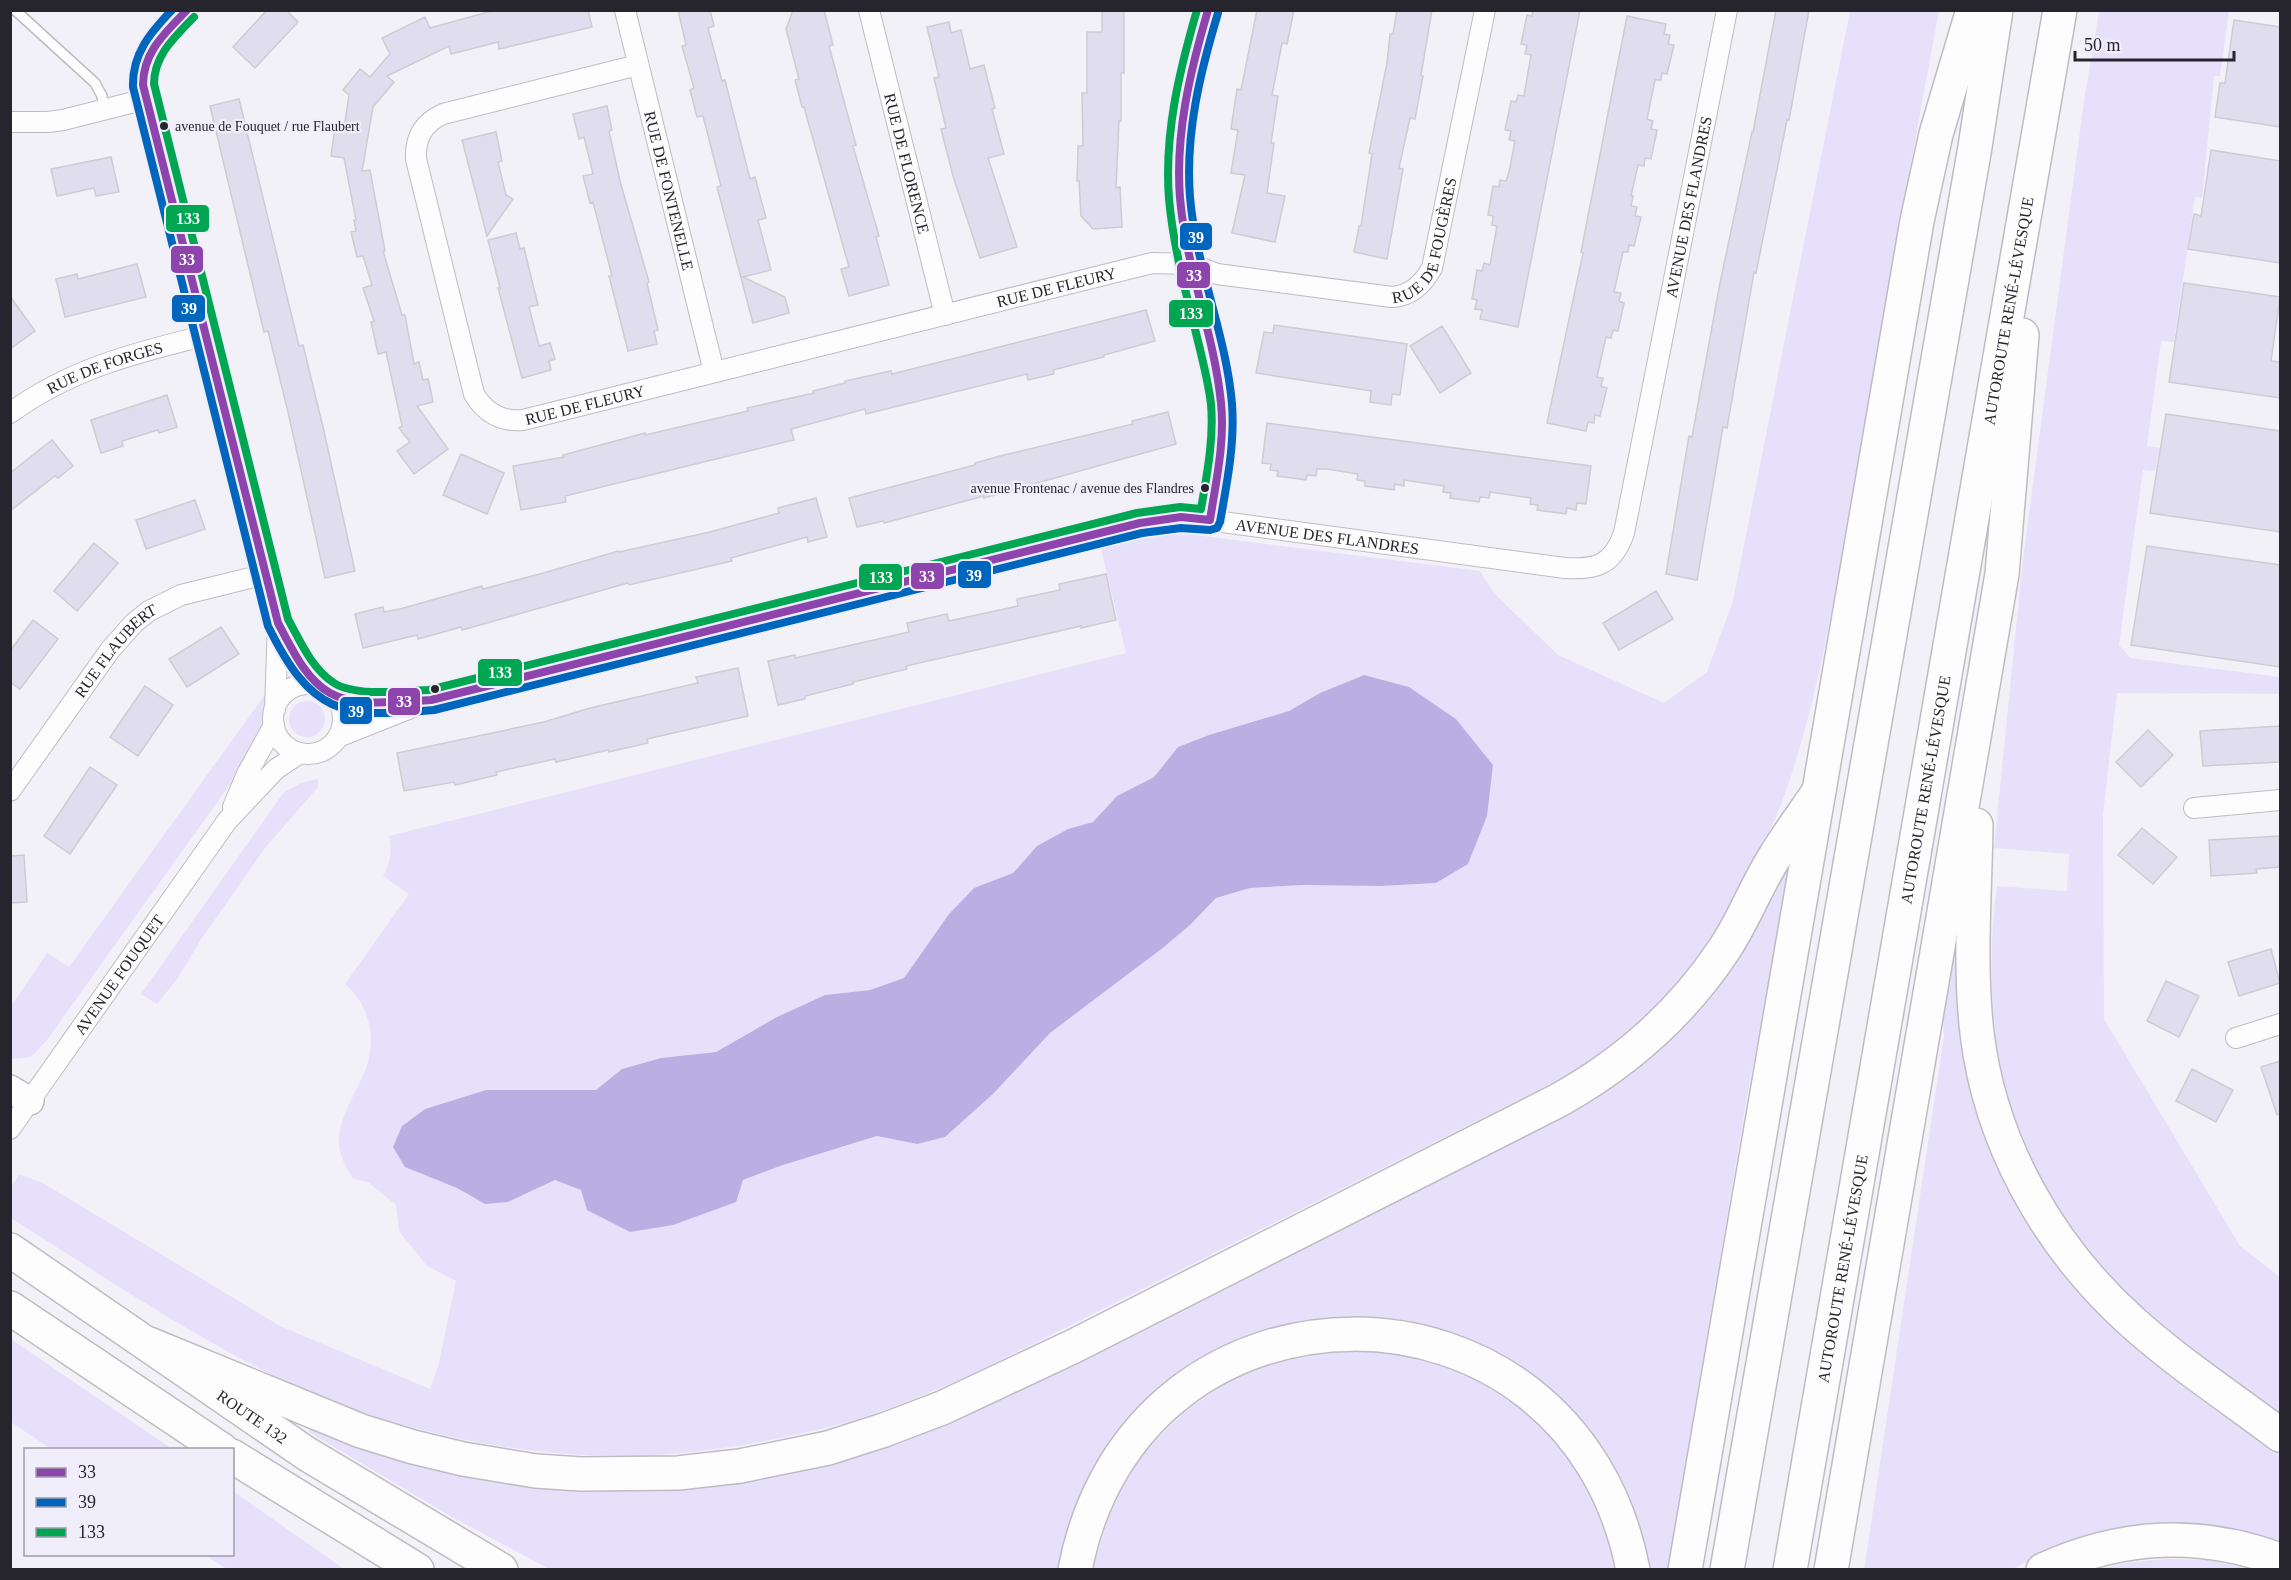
<svg xmlns="http://www.w3.org/2000/svg" width="2291" height="1580" font-family="Georgia,serif">
<style>
.green{fill:#e6e0fb;fill-rule:evenodd}
.water{fill:#bbaee2}
.building{fill:#e0ddee;stroke:#cdccd3;stroke-width:1.5}
.lines{fill:none;stroke-linecap:round;stroke-linejoin:round}
.lane-casing{stroke:#bebcc3;stroke-width:12}
.street-casing{stroke:#bebcc3;stroke-width:22}
.secondary-casing{stroke:#bebcc3;stroke-width:30}
.highway-casing{stroke:#bebcc3;stroke-width:36}
.lane{stroke:#fdfdfe;stroke-width:9}
.street{stroke:#fdfdfe;stroke-width:20}
.secondary{stroke:#fdfdfe;stroke-width:27}
.highway{stroke:#fdfdfe;stroke-width:33}
.bus-1-casing{stroke:#f0eefb;stroke-width:12}
.bus-2-casing{stroke:#f0eefb;stroke-width:12}
.bus-3-casing{stroke:#f0eefb;stroke-width:12}
.bus-1{stroke:#8e44ad;stroke-width:8}
.bus-2{stroke:#0065bd;stroke-width:8}
.bus-3{stroke:#00a651;stroke-width:8}
.bus-dot{fill:#26242d;stroke:#f0eefb;stroke-width:2}
.labels{text-anchor:middle;dominant-baseline:central;stroke-width:4.5;stroke-linejoin:round;paint-order:stroke}
.bus-label{font-size:14px;fill:#26242d;stroke:#f0eefb;text-anchor:start}
.street-label{font-size:16px;fill:#26242d;stroke:#f0eefb}
.line-badge{stroke:#f0eefb;stroke-width:2}
.badge-label{font-size:16px;text-anchor:middle;font-weight:bold;fill:#fff}
</style>
<rect width="100%" height="100%" fill="#f2f1f8"/>
<path class="green" d="M1850 11H1939C1912 155 1887 299 1861 443 1840 559 1825 677 1787 788 1776 821 1760 852 1743 883 1719 928 1690 973 1653 1009 1629 1032 1603 1052 1576 1071L969 1376C928 1393 887 1411 844 1423 791 1437 736 1448 682 1453 542 1466 386 1433 262 1370 175 1325 93 1270 11 1218V1187L19 1174 43 1183 280 1326 430 1389 438 1367 456 1281 427 1266 399 1231 396 1205 368 1182 353 1179C347 1169 338 1153 339 1141 340 1113 357 1093 366 1068 377 1038 369 1004 345 984L409 894 383 876C391 862 392 851 389 836L1126 653 1101 549 1158 534 1180 533 1480 571 1494 593 1558 655 1664 703 1707 672 1733 601ZM1363 675 1409 687 1456 719 1493 765 1436 883 1382 886 1303 885 1250 888 1216 898 1190 925 1164 947 1050 1033 993 1094 945 1137 917 1144 878 1136 780 1166 743 1180 581 1190 555 1180C540 1187 524 1196 509 1201 464 1215 427 1155 402 1126L425 1109 486 1090H596L622 1069 661 1058 716 1052 777 1017 825 995 870 990 904 978 949 914 974 888 1013 873 1037 846 1068 829 1093 822 1117 796 1154 777 1178 747 1209 735 1289 711 1320 693Z
M2099 11H2229L2220 76H2214L2202 198 2195 197 2174 342 2161 341 2147 446 2160 448 2155 471 2143 470 2119 645 2130 658 2280 677V694L2117 693 2103 814 2104 1019 2240 1246 2280 1277V1414C2224 1372 2162 1332 2113 1281 2060 1227 2008 1134 1998 1058 1990 1002 1989 942 1997 886L2067 891 2069 854 1994 848 2023 559 2084 101Z
M266 693 261 731 246 762 47 1040 31 1057 11 1059 10 1008 47 953 69 967Z
M289 719a18 18 0 1 1 36 0a18 18 0 1 1-36 0Z
M318 779V787L265 848 200 941 178 978 157 1004 141 994 284 792 301 783Z
M1787 863H1794L1749 1085 1668 1569H1645L1631 1514 1607 1462 1571 1414 1529 1374 1467 1339 1405 1320 1341 1317 1287 1326 1219 1351 1172 1380 1132 1417 1097 1468 1071 1528 1063 1569H549L452 1517 309 1432 313 1424 663 1489 736 1484 807 1470 888 1446 1639 1065 1697 1012 1738 954Z
M1955 945H1964L2010 1184 2280 1451V1545L2169 1525 2125 1528 2086 1537 2050 1550 2012 1569 1864 1570 1944 1036 1943 1022Z
M10 1339H11L172 1449H51L11 1422Z
M1375 1349C1411 1355 1447 1361 1481 1378 1520 1397 1580 1463 1596 1504 1604 1525 1609 1548 1616 1570H1092L1115 1496 1144 1451 1187 1410 1233 1378 1281 1360 1331 1350Z
M233 1491 344 1569H227L205 1555 232 1554Z
M2167 1559 2209 1560 2248 1569H2099L2131 1562Z"/>
<path class="water" d="M1364 675 1409 687 1456 719 1493 765 1487 816 1468 864 1436 883 1381 886 1303 885 1250 888 1216 898 1190 925 1164 947 1050 1033 993 1094 945 1137 917 1144 877 1136 780 1166 743 1180 736 1202 673 1225 630 1232 587 1210 581 1190 555 1180 508 1202 485 1204 457 1188 405 1167 393 1147 402 1126 425 1109 486 1090H596L622 1069 661 1058 716 1052 777 1017 825 995 870 990 904 978 949 914 974 888 1013 873 1037 846 1068 829 1093 822 1117 796 1154 777 1178 747 1209 735 1289 711 1320 693Z"/>
<path class="building" d="M267 10H286L298 22 255 68 233 47Z
M495 10H588L592 27 499 49 498 42 451 54 449 46 387 76 394 82 373 107 362 171 370 170 385 251H383L402 315H405L414 364 419 362 423 380 428 379 430 387 433 402 417 406 448 449 414 474 397 451 410 442 399 428 402 426 386 352 378 354 371 322 374 321 363 288 372 285 363 256 357 257 351 232 356 231 354 220H356L344 158 331 156 335 127 344 128 349 95 343 90 360 69 370 77 390 54 382 38 425 17 430 28Z
M678 10H710L714 26 708 28 722 81 725 80 750 179 755 177 766 218 758 220 771 270 743 277 785 297 789 313 753 323 717 187 721 186 703 116 697 117 690 90 694 88 682 46 686 45Z
M793 10H824L833 45 829 46 856 145 853 146 879 236 876 237 889 285 849 296 841 269 849 267 804 107H802L795 80 799 79 786 29Z
M1102 10H1124V73H1121V121H1119L1116 188 1120 187 1122 227 1093 229 1081 216 1079 181H1077L1078 146H1083L1082 93H1087V32H1102Z
M1257 10H1294L1287 44 1282 43 1272 95 1278 96 1271 143H1274L1267 193 1285 196 1275 242 1232 233 1245 175 1231 173 1238 130 1231 129 1237 89 1241 90Z
M1397 10H1432L1421 75 1423 76 1415 119 1410 118 1399 168 1403 169 1387 259 1354 252 1359 226H1361L1372 154 1369 153 1387 63 1390 34H1393Z
M1533 10H1580L1518 327 1480 319 1482 310 1475 309 1477 300 1472 299 1477 270 1482 271 1484 263 1490 265 1497 226 1492 225 1493 216 1488 215 1493 186 1499 187 1500 180 1506 181 1509 172 1515 141 1509 140 1511 131 1505 130 1511 101 1516 102 1518 95 1524 96 1531 55 1525 54 1527 45 1521 44 1527 15 1532 16Z
M1776 10H1809L1789 120H1787L1756 273 1754 272 1727 428 1723 427 1697 580 1666 574 1689 436 1692 437 1720 283 1752 132H1753Z
M1627 16 1666 24 1664 34 1670 35 1668 44 1674 45 1667 74 1662 73 1661 80H1655L1647 119 1653 121 1651 129 1657 130 1651 159 1645 158 1644 166 1638 165 1631 196H1633L1631 206 1637 207 1635 216 1641 217 1634 246 1629 245 1628 252H1623L1614 292 1621 293 1619 301 1624 303 1618 331 1613 330 1611 338 1606 337 1597 377 1603 378 1601 386 1607 388 1600 416 1595 415 1594 423 1588 422 1586 431 1547 423 1583 253 1581 252Z
M2234 20 2280 27V127L2215 117 2220 83H2225Z
M949 22 951 33 961 30 970 69 984 65 995 108 992 109 1004 154 988 158 1017 247 980 258 953 176 941 129 946 128 934 78 939 77 927 27Z
M239 99 299 346 303 345 323 427 355 571 325 578 288 412 268 331 264 332 210 106Z
M607 106 612 130 609 131 620 181 649 282 647 283 658 330 654 331 657 344 628 351 609 276H612L593 202 590 203 583 176 593 174 584 137 579 139 573 114Z
M496 132 502 161 498 162 506 195 513 199 487 236 462 140Z
M2211 150 2280 161V263L2188 249 2194 214 2201 216Z
M111 157 119 192 96 196 94 188 57 196 51 169Z
M516 233 520 249 524 248 538 305 529 307 539 346 550 343 555 359 549 361 551 370 522 378 498 288H500L488 240Z
M137 264 146 297 65 317 56 279 77 274 78 279Z
M2184 283 2280 297 2271 361 2280 362V398L2169 382Z
M10 296 35 331 10 349Z
M1146 310 1155 341 1104 355V357L1053 370 1054 374 1028 380 1027 374 866 414 865 409 791 429 794 440 565 496 566 502 521 510 513 466 564 457 563 455 645 433V435L748 411 747 408 814 393 813 391 845 383V381L891 371 892 374Z
M1274 325 1407 344 1400 395 1392 394 1391 405 1370 402 1371 391 1256 373 1264 332 1273 333Z
M1442 326 1471 373 1440 393 1410 346Z
M167 395 177 427 159 433 158 430 122 441 123 446 101 453 91 420Z
M1168 412 1176 444 984 498V496L884 523 883 521 857 527 849 498 975 465V463L1000 456 1133 424 1132 421Z
M2166 414 2280 431V532L2150 513Z
M1267 423 1591 466 1586 504 1577 503 1576 510 1567 508 1566 514 1537 510 1538 505 1530 504 1531 498 1490 492 1489 498 1480 497 1479 502 1450 498 1451 493 1443 492 1444 486 1404 480V486L1395 484 1394 490 1365 486V481L1357 480 1358 474 1327 469H1317L1316 476 1307 475 1306 480 1277 476 1278 471 1270 470 1271 464 1262 463Z
M52 440 73 466 58 478 55 476 10 511V473Z
M461 454 504 473 487 514 443 495Z
M816 498 827 537 808 542 807 537 731 558 732 561 629 585 628 583 462 630 461 627 418 639 417 635 363 648 355 614 383 607 384 612 400 609 482 586 483 589 547 572 618 551 619 552 710 532 779 513 778 508Z
M195 500 205 529 146 549 136 520Z
M94 543 118 563 77 611 54 591Z
M2147 546 2280 565V667L2131 645Z
M1106 574 1116 620 1081 628V626L906 666 907 669 853 682V684L805 696V699L778 705 768 661 795 655V658L909 632 907 623 947 614 949 621 1018 606 1017 599 1060 590 1059 584Z
M1656 591 1673 619 1619 650 1603 623Z
M33 620 58 639 20 689 10 682V651Z
M221 627 239 654 187 687 169 659Z
M738 668 748 716 647 739 648 743 609 752 608 750 556 762 555 759 496 772 497 775 455 785 454 782 404 791 397 753 544 722 590 708 698 683 696 677Z
M145 686 173 705 138 756 110 737Z
M2280 726V762L2203 766 2200 731Z
M2148 730 2173 755 2141 787 2116 762Z
M90 767 117 785 70 854 44 836Z
M2142 828 2177 857 2153 884 2118 855Z
M2280 836V867L2256 869 2257 873 2211 876 2209 840Z
M24 855 27 902 10 903V856Z
M2271 949 2280 983 2239 996 2228 962Z
M2166 981 2199 996 2179 1037 2147 1021Z
M2280 1061V1114L2277 1115 2261 1067Z
M2192 1069 2233 1090 2216 1122 2176 1101Z"/>
<g class="lines">
<g class="lane-casing">
<path id="lane" d="M15 10 95 83 102 96 104 110"/>
</g>
<g class="street-casing">
<g id="street">
<path d="M187 10C166 32 140 52 143 85L278 623 297 657 327 691"/>
<path id="s1" d="M625 10 714 372"/>
<path id="s2" d="M869 10 945 315"/>
<path d="M1208 10C1191 67 1177 120 1179 180 1180 224 1191 271 1202 314 1209 343 1218 373 1221 403 1225 441 1216 482 1210 520"/>
<path id="s3" d="M638 65 443 114C423 123 415 138 416 159L474 394C485 413 502 422 523 420L1152 263 1191 264 1217 274 1392 297C1411 296 1423 284 1432 268L1485 10"/>
<path d="M10 122H48L63 120 146 99"/>
<path id="s4" d="M10 413C72 368 135 353 207 335"/>
<circle cx="308" cy="719" r="35"/>
<path d="M332 694 369 701 418 700"/>
<path d="M275 709 278 623"/>
<path id="s5" d="M338 737 431 700 1155 520 1181 517 1200 519 1565 568C1596 570 1613 565 1624 533L1727 10"/>
<path id="s6" d="M10 791 110 650 134 623 149 611 181 595 266 574"/>
<path d="M233 807 247 774 274 725"/>
<path d="M2194 808 2280 800"/>
<path d="M2236 1038 2280 1024"/>
<path id="s7" d="M10 1129 227 821 276 769 300 753"/>
</g>
</g>
<g class="secondary-casing">
<path id="secondary" d="M10 1089 30 1101"/>
</g>
<g class="highway-casing">
<g id="highway">
<path d="M1976 825C1975 894 1969 964 1977 1033 1990 1143 2048 1245 2129 1319 2176 1362 2230 1397 2280 1435"/>
<path id="s8" d="M10 1250 307 1454 501 1570"/>
<path d="M10 1308 222 1450"/>
<path d="M149 1344 361 1431 413 1447 463 1459 536 1471 581 1474 678 1473 740 1466 828 1448 884 1430 942 1408 1074 1346 1559 1100C1625 1063 1681 1014 1723 951 1743 922 1755 888 1774 858 1787 836 1803 815 1817 794"/>
<path d="M232 1456 417 1570"/>
<path d="M1075 1570C1135 1256 1572 1255 1633 1570"/>
<path d="M1685 1570 1917 221 1936 134 1973 10"/>
<path d="M1727 1570 1975 147 1996 10"/>
<path id="s9" d="M1790 1570 2060 10"/>
<path d="M1831 1570 2002 574 2022 335"/>
<path d="M2043 1570C2122 1534 2199 1530 2280 1560"/>
</g>
</g>
<use href="#lane" class="lane"/>
<use href="#street" class="street"/>
<use href="#secondary" class="secondary"/>
<use href="#highway" class="highway"/>
<g class="bus-1-casing">
<path id="bus-1" d="M187 10C165 33 143 52 143 85L278 623C291 647 305 679 330 693 356 708 402 701 431 700L1140 523 1181 517 1210 520C1216 481 1225 442 1221 403 1214 333 1186 268 1180 198 1175 134 1190 72 1208 10"/>
</g>
<g class="bus-2-casing">
<path id="bus-2" d="M172 10C150 33 132 54 133 87L268 626C311 713 340 719 434 710L1142 533 1181 528 1210 530 1217 528 1220 522C1227 483 1235 443 1232 404 1226 334 1196 268 1190 197 1185 134 1200 73 1218 13"/>
</g>
<g class="bus-3-casing">
<path id="bus-3" d="M194 17C175 37 154 55 154 84L288 619C300 641 312 669 334 683 356 697 403 691 429 690L1137 513 1180 507 1201 509C1207 474 1214 439 1211 404 1208 379 1201 354 1195 329 1184 286 1173 243 1169 199 1164 134 1179 72 1197 10"/>
</g>
<use href="#bus-1" class="bus-1"/>
<use href="#bus-2" class="bus-2"/>
<use href="#bus-3" class="bus-3"/>
</g>
<g class="bus-dot">
<circle cx="164" cy="126" r="5"/>
<circle cx="1205" cy="488" r="5"/>
<circle cx="435" cy="689" r="5"/>
</g>
<g class="labels">
<g class="bus-label">
<text x="175" y="126">avenue de Fouquet / rue Flaubert</text>
<text x="1194" y="488" text-anchor="end">avenue Frontenac / avenue des Flandres</text>
</g>
<g class="street-label">
<text stroke="none"><textPath href="#s2" startOffset="158">RUE DE FLORENCE</textPath></text>
<text stroke="none"><textPath href="#s1" startOffset="186">RUE DE FONTENELLE</textPath></text>
<text stroke="none"><textPath href="#s5" startOffset="1668">AVENUE DES FLANDRES</textPath></text>
<text stroke="none"><textPath href="#s3" startOffset="1522">RUE DE FOUGÈRES</textPath></text>
<text stroke="none"><textPath href="#s3" startOffset="1108">RUE DE FLEURY</textPath></text>
<text stroke="none"><textPath href="#s9" startOffset="1278">AUTOROUTE RENÉ-LÉVESQUE</textPath></text>
<text stroke="none"><textPath href="#s4" startOffset="106">RUE DE FORGES</textPath></text>
<text stroke="none"><textPath href="#s3" startOffset="622">RUE DE FLEURY</textPath></text>
<text stroke="none"><textPath href="#s5" startOffset="1020">AVENUE DES FLANDRES</textPath></text>
<text stroke="none"><textPath href="#s6" startOffset="176">RUE FLAUBERT</textPath></text>
<text stroke="none"><textPath href="#s9" startOffset="792">AUTOROUTE RENÉ-LÉVESQUE</textPath></text>
<text stroke="none"><textPath href="#s7" startOffset="189">AVENUE FOUQUET</textPath></text>
<text stroke="none"><textPath href="#s9" startOffset="306">AUTOROUTE RENÉ-LÉVESQUE</textPath></text>
<text stroke="none"><textPath href="#s8" startOffset="294">ROUTE 132</textPath></text>
</g>
</g>
<g class="line-badge">
<rect x="165" y="204" width="45" height="29" rx="6" fill="#00a651"/>
<rect x="1179" y="222" width="34" height="29" rx="6" fill="#0065bd"/>
<rect x="170" y="245" width="34" height="29" rx="6" fill="#8e44ad"/>
<rect x="1176" y="261" width="35" height="28" rx="6" fill="#8e44ad"/>
<rect x="171" y="294" width="35" height="29" rx="6" fill="#0065bd"/>
<rect x="1168" y="299" width="46" height="29" rx="6" fill="#00a651"/>
<rect x="957" y="560" width="35" height="29" rx="6" fill="#0065bd"/>
<rect x="910" y="562" width="35" height="28" rx="6" fill="#8e44ad"/>
<rect x="858" y="563" width="45" height="28" rx="6" fill="#00a651"/>
<rect x="477" y="658" width="46" height="29" rx="6" fill="#00a651"/>
<rect x="387" y="687" width="34" height="29" rx="6" fill="#8e44ad"/>
<rect x="339" y="696" width="34" height="29" rx="6" fill="#0065bd"/>
</g>
<g class="badge-label">
<text x="188" y="224">133</text>
<text x="1196" y="243">39</text>
<text x="187" y="265">33</text>
<text x="1194" y="281">33</text>
<text x="189" y="314">39</text>
<text x="1191" y="319">133</text>
<text x="974" y="581">39</text>
<text x="927" y="582">33</text>
<text x="881" y="583">133</text>
<text x="500" y="678">133</text>
<text x="404" y="707">33</text>
<text x="356" y="717">39</text>
</g>
<rect width="2291" height="1580" fill="none" stroke="#26242d" stroke-width="24"/>
<rect x="24" y="1448" width="210" height="108" fill="#f0eefb" stroke="#9f9da9" stroke-width="1.5"/>
<rect x="36" y="1468" width="30" height="9" fill="#8e44ad" stroke="#9f9da9" stroke-width="1.5"/>
<text x="78" y="1478" font-size="18" fill="#26242d">33</text>
<rect x="36" y="1498" width="30" height="9" fill="#0065bd" stroke="#9f9da9" stroke-width="1.5"/>
<text x="78" y="1508" font-size="18" fill="#26242d">39</text>
<rect x="36" y="1528" width="30" height="9" fill="#00a651" stroke="#9f9da9" stroke-width="1.5"/>
<text x="78" y="1538" font-size="18" fill="#26242d">133</text>
<path d="M2075 51v9h159v-9" fill="none" stroke="#26242d" stroke-width="3"/>
<text x="2084" y="51" font-size="18" fill="#26242d" stroke="#f0eefb" stroke-width="4.5" paint-order="stroke">50 m</text>
</svg>
